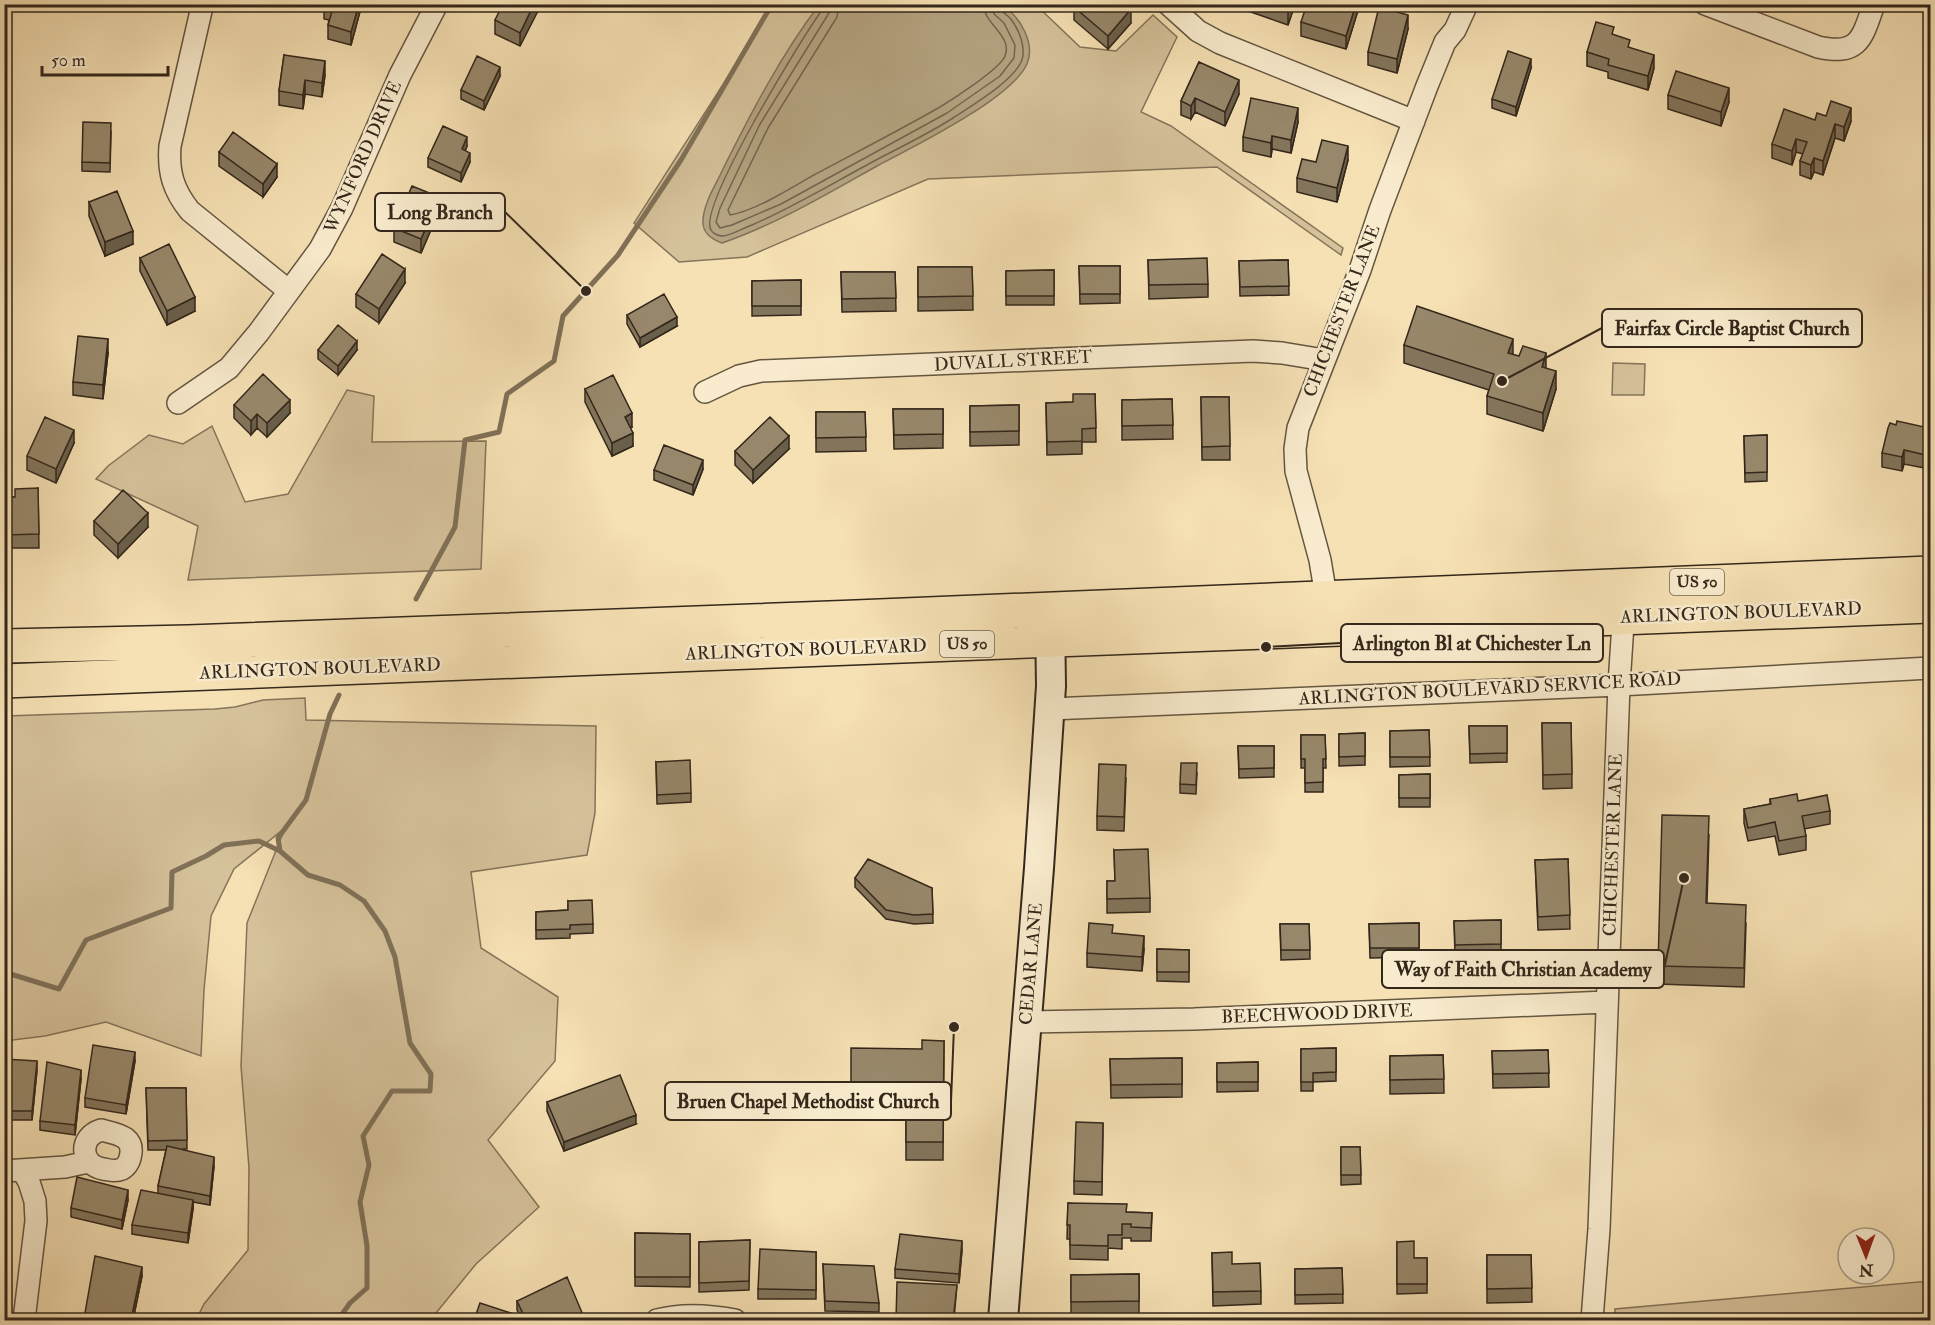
<svg xmlns="http://www.w3.org/2000/svg" width="1935" height="1325" font-family="'IM FELL Double Pica',serif">
<style>
.green{fill:#d5c19a;stroke:#84745a;stroke-width:1.5}
.water{fill:#b4a280;stroke:#807158;stroke-width:1.5}
.lines{fill:none;stroke-linecap:round;stroke-linejoin:round}
.shore{stroke:#74644e;stroke-width:1.5}
.stream{stroke:#807158;stroke-width:5}
.street-casing{stroke:#645641;stroke-width:24}
.secondary-casing{stroke:#33271b;stroke-width:32}
.primary-casing{stroke:#33271b;stroke-width:36}
.street{stroke:#f9ecce;stroke-width:21}
.secondary{stroke:#f9ecce;stroke-width:28}
.primary{stroke:#f6e1b4;stroke-width:33}
.wall{fill:#83755c;stroke:#33271b;stroke-width:1.5}
.shaded-wall{fill:#6a5f4b;stroke:#33271b;stroke-width:1.5}
.building{fill:#98886b;stroke:#33271b;stroke-width:1.5}
.labels{text-anchor:middle;dominant-baseline:central;stroke-width:5;stroke-linejoin:round;paint-order:stroke}
.shield{fill:#f9ecce;stroke:#6e6251;stroke-width:1.5}
.shield-label{font-size:16px;font-weight:bold;fill:#33271b}
.street-label{font-size:18px;fill:#33271b;stroke:#f9ecce}
.leader{fill:none;stroke:#33271b;stroke-width:2}
.callout-dot{fill:#33271b;stroke:#f9ecce;stroke-width:2}
.callout{fill:#f9ecce;stroke:#33271b;stroke-width:2}
.callout-label{font-size:20px;text-anchor:middle;font-weight:bold;fill:#33271b}
</style>
<rect width="100%" height="100%" fill="#f6e1b4"/>
<filter id="stains"><feTurbulence type="fractalNoise" baseFrequency=".00333" numOctaves="4"/><feColorMatrix values="0 0 0 0 .2 0 0 0 0 .09 0 0 0 0 .02 0 0 0 .5 -.17"/></filter>
<radialGradient id="worn" r=".72"><stop offset=".6" stop-color="#630" stop-opacity="0"/><stop offset="1" stop-color="#630" stop-opacity=".3"/></radialGradient>
<path class="green" d="M1035 4 1080 47 1116 51 1153 15 1177 37 1141 112 1171 126 1343 248 1341 255 1217 167 928 179 747 257 679 262 634 223 774 5Z
M1613 363 1645 364 1644 395H1612Z
M347 390 374 396 372 442 486 441 481 569 188 580 198 526 96 479 108 466 149 435 183 444 212 426 245 502 288 494Z
M305 698 306 720 596 726 595 813 587 855 471 872 481 948 558 997 555 1061 488 1140 539 1207 476 1264 436 1313 435 1320H196L204 1304 248 1250 249 1168 241 1066 247 923 285 828 234 869 211 916 204 990 201 1056 106 1022 45 1036 5 1041V716L215 709 235 707 263 700Z
M1930 1281V1320H1615V1309Z"/>
<path class="water" d="M1003 5C1019 17 1036 42 1027 64 1011 99 913 147 877 166 827 194 777 224 722 243 711 239 702 233 703 220 704 202 716 185 723 169 751 113 781 55 819 5Z"/>
<g class="lines">
<path class="shore" d="M823 4 822 10C803 36 697 208 711 230 713 234 719 236 723 236 732 235 743 228 752 225 791 208 828 186 865 166 894 150 925 136 953 118 971 106 1014 81 1022 60 1026 47 1019 29 1010 18 1005 13 1000 12 1000 4
M830 4 829 13 760 124 720 208 716 222 720 228 732 225 781 204 947 113 1000 76 1014 58 1015 45 1004 23 994 14 992 4
M839 4 837 17 768 128 728 210 730 215C754 211 790 189 812 176 855 153 898 131 940 107 953 99 1000 69 1005 56 1013 36 984 24 983 4"/>
<path class="stream" d="M416 599 455 527 465 440 499 432 507 394 554 361 563 316 618 255 681 160 772 4
M280 851 278 838 306 800 330 714 339 695
M4 972 59 989 86 940 171 908 172 872 206 856 224 845 259 841 280 851 308 875 340 885 364 901 385 931 395 957 410 1043 431 1074 430 1091H392L363 1136 369 1165 360 1202 367 1246V1288L350 1303 338 1320"/>
<g class="street-casing">
<path id="street" d="M1168 4 1198 31 1220 43 1414 121
M1705 4 1818 47C1859 56 1862 39 1874 4
M201 11 170 146C168 172 173 190 190 211L289 291
M705 392 739 376 761 371 1253 351 1282 353 1324 360
M178 403 229 368 259 332 320 249 342 208 400 75 437 4
M1328 608 1320 560 1296 471 1295 449 1298 428 1360 270 1380 210 1427 86 1445 42 1455 30 1467 4
M1050 709 1619 685 1930 668
M1027 1022 1194 1019 1607 1002
M101 1130C117 1134 136 1136 130 1158 129 1162 126 1167 122 1169 115 1172 110 1170 103 1169 79 1164 79 1137 101 1130Z
M22 1170 29 1182 35 1201 36 1221 24 1320
M4 1171 65 1167 88 1162
M657 1320C683 1313 709 1315 735 1320
M1592 1320 1599 1229 1619 685 1624 608"/>
</g>
<g class="secondary-casing">
<path id="secondary" d="M1003 1320 1039 868 1051 686 1050 619"/>
</g>
<g class="primary-casing">
<path id="primary" d="M4 646 188 642 856 617 1930 573
M4 681 1930 606"/>
</g>
<use href="#street" class="street"/>
<use href="#secondary" class="secondary"/>
<use href="#primary" class="primary"/>
</g>
<path class="wall" d="M324 4H362L351 45 328 39V25L329 20 324 19Z
M541 4 520 46 495 34V20Z
M1245 4H1295L1288 25 1245 10Z
M1360 4 1346 49 1301 36V22Z
M1074 7 1131 23 1108 49 1074 20Z
M1930 21V57L1925 55V42Z
M1408 29 1397 73 1368 65V52Z
M1614 35 1654 68 1648 90 1608 78V72L1587 66V52Z
M284 55 325 75 322 97 305 94 303 109 279 105V91Z
M1199 62 1239 94 1225 126 1195 112 1191 119 1181 115V101Z
M1531 68 1516 116 1492 108V99Z
M500 76 484 110 461 99V90Z
M1668 95 1729 102 1721 126 1668 109Z
M1826 116 1851 121 1844 141 1835 138 1823 175 1814 172 1811 179 1800 175V161L1803 154 1796 152 1792 165 1772 158V144L1815 120Z
M1298 122 1291 153 1272 149 1271 157 1243 151V137Z
M111 132 110 172 82 171V162Z
M467 146 465 151 470 162 461 182 428 167V158Z
M219 152 277 177 263 197 219 166Z
M1348 160 1337 202 1297 192V178L1316 162Z
M1930 181V200L1928 197V184Z
M89 202 133 244 105 256 89 216Z
M439 211 421 253 394 242V228Z
M140 258 195 311 167 325 140 271Z
M1148 260 1208 284V297L1149 299Z
M1288 260 1289 295 1240 296 1239 261Z
M1079 266H1120V303L1080 304Z
M918 267H972L973 310 918 311Z
M1054 270V305H1006V271Z
M841 272H895L896 311 842 312Z
M801 280V315L752 316V281Z
M405 283 379 323 356 307V294Z
M627 315 677 326 640 347 627 324Z
M1404 345 1513 355 1546 368 1556 389 1543 431 1487 414V396L1489 390 1404 363Z
M318 350H357L338 375 318 359Z
M108 353 103 399 73 395V382Z
M585 389 632 427 630 428 633 446 612 456 585 402Z
M1095 394 1096 442H1082V454L1047 455 1046 403 1073 402Z
M1201 397H1229L1230 460H1202Z
M1172 399 1173 439 1122 440V400Z
M234 405 290 413 267 437 257 428 251 435 234 418Z
M1019 405V445L970 446V406Z
M893 409H943V448L894 449Z
M816 412H865L866 451 816 452Z
M1767 435V481L1745 482 1744 436Z
M1930 437V469L1904 464 1902 471 1882 467V453Z
M74 443 56 483 27 470V456Z
M789 449 753 483 735 465V451Z
M703 469 693 495 654 480V470Z
M38 488 39 548H4V497H15Z
M94 521 148 527 118 558 94 535Z
M1542 723H1571L1572 788 1543 789Z
M1469 726H1507V762L1470 763Z
M1429 730 1430 766 1390 767V731Z
M1365 733V765L1339 766V734Z
M1301 735H1325L1326 768H1323V792H1305V768H1301Z
M1238 746H1274V777L1239 778Z
M656 762 691 793V802L657 804Z
M1197 773 1196 794 1180 793V784Z
M1430 774V807H1399V775Z
M1126 779 1124 831 1097 830V816Z
M1770 799 1798 801 1830 811V824L1804 829 1806 836V850L1779 855 1775 836 1748 841 1744 823V809L1770 804Z
M1709 834 1707 903 1746 923 1744 987 1658 984V966Z
M1114 850 1150 898V912L1107 913V881H1115Z
M1568 859 1570 929 1538 930 1535 860Z
M855 878 932 888 933 923 914 924 886 919 855 887Z
M568 901 593 924V933L570 934V938L536 939V912L568 910Z
M1501 920V953L1455 954 1454 921Z
M1419 923V957L1370 958 1369 924Z
M1280 924H1309L1310 959 1281 960Z
M1144 949 1142 971 1087 967V953Z
M1157 949 1189 950V982L1157 981Z
M944 1041 943 1160H906V1116L851 1114V1096L922 1049Z
M1336 1048V1081L1313 1082V1091H1301V1049Z
M1548 1050 1549 1087 1493 1088 1492 1051Z
M1443 1055 1444 1093 1390 1094V1056Z
M1182 1058V1097L1111 1098 1110 1059Z
M4 1059 37 1070 32 1120H4Z
M135 1061 126 1114 85 1107V1098Z
M1258 1062V1091L1217 1092V1063Z
M81 1079 75 1135 40 1130V1121Z
M146 1088H186L187 1149H182L214 1166 210 1205 193 1202V1209L188 1243 132 1234V1225L158 1193V1186L166 1150H148Z
M547 1102 636 1124 564 1151 547 1111Z
M1103 1123 1102 1195 1074 1194V1181Z
M1341 1147H1360L1361 1184 1341 1185Z
M128 1200 122 1229 71 1217V1208Z
M1068 1203 1126 1212 1152 1213 1151 1241H1131V1238H1122V1249L1108 1248V1260L1070 1259V1239H1067Z
M635 1233 690 1234V1287L635 1286Z
M750 1240 749 1290 699 1292V1242Z
M1397 1242 1414 1258H1427V1293L1397 1294Z
M962 1250 959 1283 895 1278V1269Z
M816 1252V1299H758V1289Z
M1212 1253 1232 1264 1261 1291V1304L1213 1306Z
M1487 1255H1531L1532 1302 1487 1303Z
M823 1264 879 1303V1312L825 1311Z
M1342 1268 1343 1303 1295 1304V1269Z
M1139 1274V1314L1071 1315V1275Z
M142 1276 133 1320H85V1313Z
M517 1301 583 1320H522L517 1310Z"/>
<path class="shaded-wall" d="M359 4H362L351 45V32Z
M534 4 541 5 520 46V33Z
M1290 4H1295L1288 25V12Z
M1356 4H1360L1346 49V36Z
M1131 9V23L1108 49V36Z
M1408 15V29L1397 73V59Z
M1654 55V68L1648 90V76Z
M1531 59V68L1516 116V107Z
M325 61V75L322 97V83Z
M500 67V76L484 110V101Z
M305 80V94L303 109V95Z
M1239 80V94L1225 126V112Z
M1729 88V102L1721 126V112Z
M1195 98V112L1191 119V106Z
M1298 108V122L1291 153V140Z
M1851 108V121L1844 141V127Z
M1835 124V138L1823 175V161Z
M1272 136V149L1271 157V143Z
M467 137V146L462 158V149Z
M1796 139V152L1792 165V151Z
M1348 146V160L1337 202V188Z
M470 153V162L461 182V173Z
M1814 158V172L1811 179V165Z
M277 164V177L263 197V184Z
M439 197V211L421 253V239Z
M133 231V244L105 256V242Z
M405 269V283L379 323V309Z
M195 297V311L167 325V311Z
M677 317V326L640 347V338Z
M108 339V353L103 399V385Z
M1513 339V357L1508 353Z
M357 341V350L338 375V366Z
M1546 353V371L1542 367Z
M1556 371V389L1543 431V413Z
M290 400V413L267 437V423Z
M632 413V427L625 431V417Z
M257 414V428L251 435V421Z
M74 430V443L56 483V469Z
M633 433V446L612 456V443Z
M789 436V449L753 483V470Z
M1904 450V464L1902 471V457Z
M703 460V469L693 495V485Z
M148 513V527L118 558V544Z
M1144 936V949L1142 971V957Z
M135 1052V1061L126 1114V1105Z
M37 1061V1070L32 1120V1111Z
M81 1070V1079L75 1135V1125Z
M636 1115V1124L564 1151V1142Z
M214 1157V1166L210 1205V1196Z
M128 1190V1200L122 1229V1220Z
M193 1200V1209L188 1243V1233Z
M962 1241V1250L959 1283V1274Z
M142 1267V1276L133 1320H131Z
M957 1285 954 1320H953Z
M583 1315V1320H569Z"/>
<path class="building" d="M324 4H359L351 32 328 25 333 8 324 5Z
M503 4H534L520 33 495 20Z
M1076 4H1125L1131 9 1108 36 1074 7Z
M1268 4H1290L1288 12Z
M1307 4H1356L1346 36 1301 22Z
M1379 7 1408 15 1397 59 1368 52Z
M1930 21V43L1925 42Z
M1596 22 1614 27 1612 34 1630 40 1628 47 1654 55 1648 76 1608 65 1609 59 1587 52Z
M1508 51 1531 59 1516 107 1492 99Z
M284 55 325 61 322 83 305 80 303 95 279 91Z
M477 56 500 67 484 101 461 90Z
M1199 62 1239 80 1225 112 1195 98 1191 106 1181 101Z
M1676 71 1729 88 1721 112 1668 95Z
M1251 98 1298 108 1291 140 1272 136 1271 143 1243 137Z
M1831 101 1851 108 1844 127 1835 124 1823 161 1814 158 1811 165 1800 161 1807 142 1796 139 1792 151 1772 144 1784 109 1815 120 1817 113 1826 116Z
M83 122 111 123 110 163 82 162Z
M443 126 467 137 462 149 470 153 461 173 428 158Z
M233 132 277 164 263 184 219 152Z
M1322 140 1348 146 1337 188 1297 178 1302 159 1316 162Z
M412 186 439 197 421 239 394 228Z
M117 191 133 231 105 242 89 202Z
M169 244 195 297 167 311 140 258Z
M382 254 405 269 379 309 356 294Z
M1207 258 1208 284 1149 285 1148 260Z
M1288 260 1289 286 1240 287 1239 261Z
M1079 266H1120V294H1080Z
M918 267H972L973 296 918 297Z
M1054 270V296H1006V271Z
M841 272H895L896 298 842 299Z
M801 280V306H752V281Z
M664 294 677 317 640 338 627 315Z
M1417 306 1513 339 1508 353 1519 356 1523 346 1546 353 1542 367 1556 371 1543 413 1487 396 1494 374 1404 345Z
M338 325 357 341 338 366 318 350Z
M78 336 108 339 103 385 73 382Z
M263 374 290 400 267 423 257 414 251 421 234 405Z
M613 375 632 413 625 417 633 433 612 443 585 389Z
M1073 394H1095L1096 428 1082 429V441L1047 442 1046 403 1073 402Z
M1201 397H1229L1230 446 1202 447Z
M1172 399 1173 425 1122 426V400Z
M1019 405V431L970 432V406Z
M893 409H943V434L894 435Z
M816 412H865L866 437 816 438Z
M45 417 74 430 56 469 27 456Z
M770 417 789 436 753 470 735 451Z
M1897 421 1929 428 1928 437H1930V456L1904 450 1902 457 1882 453 1888 428 1890 423 1896 425Z
M1767 435V472L1745 473 1744 436Z
M664 445 703 460 693 485 654 470Z
M38 488 39 534 4 535V497H15V489Z
M123 490 148 513 118 544 94 521Z
M1542 723H1571L1572 774 1543 775Z
M1469 726H1507V753L1470 754Z
M1429 730 1430 757H1390V731Z
M1365 733V756L1339 757V734Z
M1301 735H1325L1326 759H1323V782L1305 783V759H1301Z
M1238 746H1274V768L1239 769Z
M690 760 691 793 657 795 656 762Z
M1181 763H1197L1196 785 1180 784Z
M1099 764 1126 765 1124 817 1097 816Z
M1430 774V798H1399V775Z
M1797 794 1798 801 1827 795 1830 811 1802 816 1806 836 1779 841 1775 822 1748 828 1744 809 1771 804 1770 799Z
M1662 815 1709 816 1706 903 1746 905 1744 968 1658 966Z
M1148 849 1150 898 1107 899V881H1115L1114 850Z
M868 859 932 888 933 914 914 915 886 910 855 878Z
M1568 859 1570 915 1538 917 1535 860Z
M592 900 593 924 570 925V929L536 930V912L568 910V901Z
M1501 920V944L1455 945 1454 921Z
M1089 923 1113 925 1112 933 1144 936 1142 957 1087 953Z
M1419 923V948H1370L1369 924Z
M1280 924H1309L1310 950H1281Z
M1157 949 1189 950V972H1157Z
M922 1040 944 1041 943 1142H906V1098L851 1096V1048L922 1049Z
M93 1045 135 1052 126 1105 85 1098Z
M1336 1048V1072L1313 1073V1082H1301V1049Z
M1548 1050 1549 1073 1493 1074 1492 1051Z
M1443 1055 1444 1079 1390 1080V1056Z
M1182 1058V1084L1111 1085 1110 1059Z
M4 1059 37 1061 32 1111H4Z
M47 1062 81 1070 75 1125 40 1121Z
M1258 1062V1082H1217V1063Z
M620 1075 636 1115 564 1142 547 1102Z
M146 1088H186L187 1140 148 1141Z
M1076 1122 1103 1123 1102 1182 1074 1181Z
M167 1146 214 1157 210 1196 158 1186Z
M1341 1147H1360L1361 1175H1341Z
M77 1177 128 1190 122 1220 71 1208Z
M141 1190 193 1200 188 1233 132 1225Z
M1068 1203 1127 1204 1126 1212 1152 1213 1151 1228 1131 1227V1224H1122V1235H1108V1246L1070 1245V1225H1067Z
M635 1233 690 1234V1277H635Z
M900 1234 962 1241 959 1274 895 1269Z
M750 1240 749 1281 699 1283V1242Z
M1414 1241V1258H1427V1284H1397V1242Z
M760 1249 816 1252V1290L758 1289Z
M1232 1252V1264L1260 1263 1261 1291 1213 1292 1212 1253Z
M1487 1255H1531L1532 1288 1487 1289Z
M95 1256 142 1267 131 1320H125L85 1313Z
M823 1264 874 1266 879 1303 825 1301Z
M1342 1268 1343 1294 1295 1295V1269Z
M1139 1274V1301L1071 1302V1275Z
M567 1277 583 1315 569 1320H526L517 1301Z
M897 1282 957 1285 953 1320H896Z
M480 1303 517 1315 515 1320H474Z"/>
<g class="labels">
<g class="shield">
<rect x="1670" y="569" width="54" height="26" rx="4.5"/>
<rect x="940" y="631" width="54" height="26" rx="4.5"/>
</g>
<g class="shield-label">
<text x="1697" y="582">US 50</text>
<text x="967" y="644">US 50</text>
</g>
<g class="street-label">
<text transform="translate(363 157) rotate(-66)">WYNFORD DRIVE</text>
<text transform="translate(1342 311) rotate(-69)">CHICHESTER LANE</text>
<text transform="translate(1013 361) rotate(-3)">DUVALL STREET</text>
<text transform="translate(1741 613) rotate(-2)">ARLINGTON BOULEVARD</text>
<text transform="translate(806 650) rotate(-2)">ARLINGTON BOULEVARD</text>
<text transform="translate(320 669) rotate(-2)">ARLINGTON BOULEVARD</text>
<text transform="translate(1490 689) rotate(-3)">ARLINGTON BOULEVARD SERVICE ROAD</text>
<text transform="translate(1613 845) rotate(-88)">CHICHESTER LANE</text>
<text transform="translate(1031 964) rotate(-85)">CEDAR LANE</text>
<text transform="translate(1317 1014) rotate(-2)">BEECHWOOD DRIVE</text>
</g>
</g>
<path class="leader" d="M586 291L505 212M1502 381L1602 328M1266 647L1341 643M1684 878L1664 969M954 1027L951 1101"/>
<g class="callout-dot">
<circle cx="586" cy="291" r="6"/>
<circle cx="1502" cy="381" r="6"/>
<circle cx="1266" cy="647" r="6"/>
<circle cx="1684" cy="878" r="6"/>
<circle cx="954" cy="1027" r="6"/>
</g>
<g class="callout">
<rect x="375" y="193" width="130" height="38" rx="6"/>
<rect x="1602" y="309" width="260" height="38" rx="6"/>
<rect x="1341" y="624" width="262" height="38" rx="6"/>
<rect x="1382" y="950" width="282" height="38" rx="6"/>
<rect x="665" y="1082" width="286" height="38" rx="6"/>
</g>
<g class="callout-label">
<text x="440" y="219">Long Branch</text>
<text x="1732" y="335">Fairfax Circle Baptist Church</text>
<text x="1472" y="650">Arlington Bl at Chichester Ln</text>
<text x="1523" y="976">Way of Faith Christian Academy</text>
<text x="808" y="1108">Bruen Chapel Methodist Church</text>
</g>
<rect width="1935" height="1325" fill="none" stroke="#f6e1b4" stroke-width="24"/>
<rect x="6" y="6" width="1923" height="1313" fill="none" stroke="#33271b" stroke-width="3"/>
<rect x="12" y="12" width="1911" height="1301" fill="none" stroke="#33271b" stroke-width="1.5"/>
<g transform="translate(1866 1256) rotate(179)"><circle r="28" fill="#f9ecce" stroke="#aa9d86" stroke-width="1.5"/>
<path d="M0-4.5L10 22L0 15L-10 22Z" fill="#8f2418"/>
<text y="-9" font-size="16" font-weight="bold" text-anchor="middle" fill="#33271b">N</text>
</g>
<path d="M42 66v9h126v-9" fill="none" stroke="#33271b" stroke-width="3"/>
<text x="51" y="66" font-size="18" fill="#33271b" stroke="#f9ecce" stroke-width="4.5" paint-order="stroke">50 m</text>
<rect width="100%" height="100%" filter="url(#stains)"/>
<rect width="100%" height="100%" fill="url(#worn)"/>
</svg>
